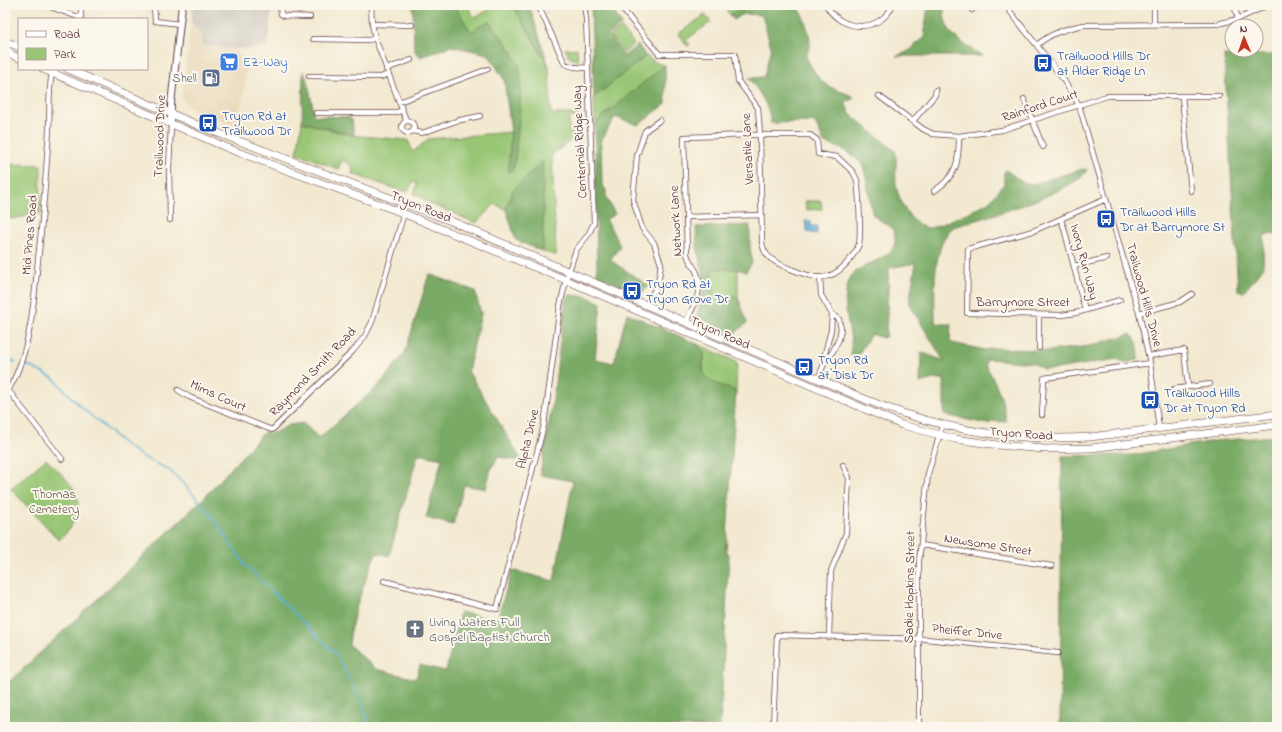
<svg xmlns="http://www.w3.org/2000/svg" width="1282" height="732" font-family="'Indie Flower',sans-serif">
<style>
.built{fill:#e9d9ba}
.industrial{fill:#c9c3b8}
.green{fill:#98c674;stroke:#717250;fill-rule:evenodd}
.forest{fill:#7aab66;stroke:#626548}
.water{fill:#5bb0d7;stroke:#526881}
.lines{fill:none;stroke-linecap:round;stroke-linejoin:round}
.stream{stroke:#5bb0d7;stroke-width:1.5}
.street-casing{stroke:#633d44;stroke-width:6}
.secondary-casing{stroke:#633d44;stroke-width:8}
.primary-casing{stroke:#633d44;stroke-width:8}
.street{stroke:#fff;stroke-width:4.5}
.secondary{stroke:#fff;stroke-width:6}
.primary{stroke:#fff;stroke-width:7}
.labels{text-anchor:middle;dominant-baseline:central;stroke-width:4;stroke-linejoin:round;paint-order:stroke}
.transit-label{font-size:13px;fill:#164399;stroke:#fbf7ec;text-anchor:start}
.shop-label{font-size:13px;fill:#366cbe;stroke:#fbf7ec;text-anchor:start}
.service-label{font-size:13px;fill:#4e5e75;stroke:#fbf7ec;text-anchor:end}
.street-label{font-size:13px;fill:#4a1f2b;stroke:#fbf7ec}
.park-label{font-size:13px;fill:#615141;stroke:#fbf7ec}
.worship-label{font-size:13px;fill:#5b616d;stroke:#fbf7ec;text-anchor:start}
</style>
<rect width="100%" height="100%" fill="#fbf7ec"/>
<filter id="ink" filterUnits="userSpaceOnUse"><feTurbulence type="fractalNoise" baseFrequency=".025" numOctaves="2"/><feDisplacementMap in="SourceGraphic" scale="8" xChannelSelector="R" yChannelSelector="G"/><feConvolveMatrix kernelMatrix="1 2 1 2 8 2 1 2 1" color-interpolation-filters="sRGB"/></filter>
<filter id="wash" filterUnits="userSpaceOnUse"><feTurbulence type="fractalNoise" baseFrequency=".012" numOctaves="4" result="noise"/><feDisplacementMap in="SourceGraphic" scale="16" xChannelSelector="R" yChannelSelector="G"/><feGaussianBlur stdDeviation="0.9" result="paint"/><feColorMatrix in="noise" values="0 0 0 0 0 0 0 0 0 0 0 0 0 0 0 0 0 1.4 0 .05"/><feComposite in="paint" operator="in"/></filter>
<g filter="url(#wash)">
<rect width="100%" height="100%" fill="#f2e9d0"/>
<path class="built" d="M191 22 202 35 201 45 234 49 246 63V83L236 127 188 106 182 99Z"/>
<path class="industrial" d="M193 5H272L268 48 234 49 201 45 202 35 191 22Z"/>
<path class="green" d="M454 5H467L475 18 496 5H513L549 67 551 114H580L581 132 552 155 556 255 543 252 542 161 513 190 506 210 495 204 476 223 426 202 421 197 414 194 417 184 413 182 408 191H402L352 174 353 170 350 164 342 160 338 169 297 153 302 122 350 135 408 140 413 152 428 139 511 132 509 172 514 168C516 144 525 84 518 64 512 48 499 34 488 21L471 32ZM569 117H576L577 133H569Z
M722 5H743L730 15Z
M705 15 711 22 686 40 690 45 687 46 678 34Z
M621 27 634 44 624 53 610 36Z
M577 48 578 61 570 58 565 49Z
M646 56 657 63 665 65 595 123 594 97Z
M5 164 41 165 40 214 5 220Z
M805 201H821L822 209 806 210Z
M713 269H738V297L713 298Z
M695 343 737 362 736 391C726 387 703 382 703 369 702 363 705 359 704 353Z
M46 459C54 467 70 481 75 491 84 508 72 529 59 540L11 489Z"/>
<path class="forest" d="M413 5H454L471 32 488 21C499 34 511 48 518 64 525 83 516 144 514 168L508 173 511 132 504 79 488 54 451 46 420 57 414 50Z
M513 5H529L549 67Z
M591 5H609L622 24 608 35 624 56 638 45 646 56 594 97Z
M743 5H798C804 20 816 41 806 56 819 84 825 86 853 96V99L845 102 850 114 895 151C898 164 893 179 898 193 902 206 913 227 929 228 936 228 981 207 988 202 994 197 999 190 1004 184V172L1006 170 1022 182 1033 184 1083 169 1087 170C1074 193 980 219 953 227 931 247 935 293 935 321L939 324H951L950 341 952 343 985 350 994 348 1049 351 1090 346 1130 334C1138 337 1140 353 1138 360L1125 363 1117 359 1057 369H1043L1033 363 987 359 985 364C995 381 1005 401 1006 422L993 421 988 424 944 415V379H933L920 383 921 352 944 361 909 304 916 263 889 268 886 336 883 338 871 334 858 355 854 357 851 355C850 350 852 345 851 340 848 320 840 297 851 277 860 262 899 260 895 236 893 222 878 223 872 213 870 202 867 176 863 167 856 154 838 146 824 143L815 122 771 123C769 105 759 92 749 78L764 77 771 47 762 15 743 14 734 20 730 15Z
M928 5H944C942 34 961 42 982 56H896L907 52 924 38Z
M1224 55H1277V234L1271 233 1264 236 1263 268 1244 292 1238 291Z
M665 65 666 104 638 125 615 117 601 141 602 184 606 190V197L615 214 606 219 620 246 610 260 649 286 641 294 597 275 595 123Z
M303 71C308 77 313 107 314 116L349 117 352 120 354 135 302 122Z
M543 160V252L516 240 506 209 513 190Z
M750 225V247L752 263 746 272 738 269H713V298L738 297 747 323 734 334 697 317 705 282 697 248 696 227Z
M429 274 475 291 481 314 468 371 522 461 498 457 491 469 486 489 464 485 453 525 426 518 442 459 418 454 389 556 378 553 374 557C364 585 351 615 349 645L376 669 416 679 420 665 446 671 460 612 497 620 512 570 554 581 573 481 540 475 553 400 565 301 570 295 585 296 601 303 595 359 614 363 627 313 695 343 704 353C705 359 702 363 703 369 703 382 726 387 736 391L726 553 729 554 720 727H5V686L202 500 265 431 271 434 289 425 303 423 319 438 378 386 405 353Z
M1277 436V727H1060L1062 456 1133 455 1214 441Z"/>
<path class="water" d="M805 221H811V226H817V234L807 232Z"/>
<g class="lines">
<path class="stream" d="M5 356 15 362
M23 363 53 378 81 407 124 444 143 457 169 470 185 485 211 515 245 565 336 654 361 701 370 727"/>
</g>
</g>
<g filter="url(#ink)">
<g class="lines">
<g class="street-casing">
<path id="street" d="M45 5 81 18
M81 5V19
M154 5 155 21 180 24
M280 5 281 14 284 16 310 17
M371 5 372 24 375 38 406 120
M538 5 565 64 574 67 588 68
M619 5 659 54H735L738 81 758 108 760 135 762 242C764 258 775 262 788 268 811 277 827 285 846 264 851 258 857 251 859 244 861 233 859 191 857 180L853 172 837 157 818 154 817 140 810 135H752L684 137 687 254C689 262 694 266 697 273 704 290 693 307 686 322
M826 5C841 32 879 34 893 5
M1005 5 1061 76 1079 105 1139 313 1150 363 1159 428
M1234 5 1238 19
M5 8V5
M972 10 978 5
M372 24 412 25
M1154 24V5
M313 39 369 40 375 38
M1037 45C1051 33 1065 29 1083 25L1217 24 1238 19 1268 5
M386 69 411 60
M309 76 381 77 388 74
M879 96 923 129 933 134 959 136 1002 130 1107 96H1219
M1182 96 1191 191
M1024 99 1043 147
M399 102 488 69
M316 113H393L401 111
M402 127a6 6 0 1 1 12 0a6 6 0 1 1-12 0Z
M913 121 935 95 936 90
M413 131 422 133 456 121 480 116
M934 191C957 176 959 162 959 136
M1106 199 1033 231 968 249 967 313 1061 315 1076 313 1120 300
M686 217 762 215
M170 220 169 169 171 125
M1061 220 1064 228 1085 310
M1074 266 1107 258
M646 305 658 284 661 264 654 243 642 228 633 200 637 155 645 131 660 120
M1139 313 1180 302 1192 294
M1039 348V315
M1149 356 1184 350 1188 387
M826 359 825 353 831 330 832 314
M818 379 826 359 832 353 839 339 841 329 839 319 832 314 821 295 820 277
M1174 389 1210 384
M8 390 62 459
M178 390 189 397 272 430 353 351 365 336 372 322 404 213
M5 395C30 359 34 302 38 260 43 217 46 174 49 130 50 111 48 92 52 73
M1042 415 1044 378 1150 363
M921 545 1052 566
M384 581 497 609 544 425 560 306 566 280 576 250 588 235 594 223 586 19 584 5
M829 638 831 571 846 533 849 478 843 465
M773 727 777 635 926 639 1058 653
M919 727V562L928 474 942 426"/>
</g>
<g class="secondary-casing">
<path id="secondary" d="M171 125V104L182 5"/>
</g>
<g class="primary-casing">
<path id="primary" d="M5 41 19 47
M5 52 19 58
M43 69 235 151 395 210 566 280 902 425 955 439 998 445 1044 449 1091 448 1277 425
M68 69 202 127 451 221 867 400C938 429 1013 442 1090 437L1277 414"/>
</g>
<use href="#street" class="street"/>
<use href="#secondary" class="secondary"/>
<use href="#primary" class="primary"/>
</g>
</g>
<defs>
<g id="supermarket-square" transform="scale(1)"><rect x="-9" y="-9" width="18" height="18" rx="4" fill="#3f7fe0" stroke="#fbf7ec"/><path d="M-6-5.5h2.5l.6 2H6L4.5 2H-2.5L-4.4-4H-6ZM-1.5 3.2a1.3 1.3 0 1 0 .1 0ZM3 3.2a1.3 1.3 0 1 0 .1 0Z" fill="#fff"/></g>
<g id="bus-square" transform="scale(1)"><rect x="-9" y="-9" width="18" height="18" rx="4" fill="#1a4fb4" stroke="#fbf7ec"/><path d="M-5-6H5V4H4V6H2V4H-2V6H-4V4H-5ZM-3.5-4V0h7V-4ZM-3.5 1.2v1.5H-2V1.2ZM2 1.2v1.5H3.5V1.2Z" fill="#fff"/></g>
<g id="fuel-square" transform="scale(1)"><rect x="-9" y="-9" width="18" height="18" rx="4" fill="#5c6f8a" stroke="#fbf7ec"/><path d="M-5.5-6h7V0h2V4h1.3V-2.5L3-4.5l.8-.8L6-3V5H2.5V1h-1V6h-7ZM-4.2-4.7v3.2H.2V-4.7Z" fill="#fff"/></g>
<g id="church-square" transform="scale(1)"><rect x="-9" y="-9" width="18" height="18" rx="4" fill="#6b7280" stroke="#fbf7ec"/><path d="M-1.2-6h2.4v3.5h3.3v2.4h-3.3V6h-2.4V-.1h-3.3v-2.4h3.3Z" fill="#fff"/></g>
</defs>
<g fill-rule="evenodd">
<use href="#supermarket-square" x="229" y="62"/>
<use href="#bus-square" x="1043" y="63"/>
<use href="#fuel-square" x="211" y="78"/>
<use href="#bus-square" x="208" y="123"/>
<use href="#bus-square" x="1106" y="219"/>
<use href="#bus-square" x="632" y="291"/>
<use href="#bus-square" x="804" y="367"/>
<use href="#bus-square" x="1150" y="400"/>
<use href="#church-square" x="415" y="629"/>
</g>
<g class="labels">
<g class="transit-label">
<text x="1057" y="56">Trailwood Hills Dr<tspan x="1057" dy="15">at Alder Ridge Ln</tspan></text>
<text x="222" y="116">Tryon Rd at<tspan x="222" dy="15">Trailwood Dr</tspan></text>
<text x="1120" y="212">Trailwood Hills<tspan x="1120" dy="15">Dr at Barrymore St</tspan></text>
<text x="646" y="284">Tryon Rd at<tspan x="646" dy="15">Tryon Grove Dr</tspan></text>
<text x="818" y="360">Tryon Rd<tspan x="818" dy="15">at Disk Dr</tspan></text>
<text x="1164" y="393">Trailwood Hills<tspan x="1164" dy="15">Dr at Tryon Rd</tspan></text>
</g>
<g class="shop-label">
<text x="243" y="62">EZ-Way</text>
</g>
<g class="service-label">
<text x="197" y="78">Shell</text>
</g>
<g class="street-label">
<text transform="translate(1040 106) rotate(-18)">Rainford Court</text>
<text transform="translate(160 136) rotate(-88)">Trailwood Drive</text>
<text transform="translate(580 142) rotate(-93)">Centennial Ridge Way</text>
<text transform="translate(748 149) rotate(-93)">Versatile Lane</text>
<text transform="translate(421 207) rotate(22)">Tryon Road</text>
<text transform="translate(676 221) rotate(-93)">Network Lane</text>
<text transform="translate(30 235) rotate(-85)">Mid Pines Road</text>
<text transform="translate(1084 262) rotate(75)">Ivory Run Way</text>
<text transform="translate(1144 295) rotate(75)">Trailwood Hills Drive</text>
<text x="1023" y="302">Barrymore Street</text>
<text transform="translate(720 333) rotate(24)">Tryon Road</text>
<text transform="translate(313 372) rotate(-46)">Raymond Smith Road</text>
<text transform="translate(218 396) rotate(24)">Mims Court</text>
<text transform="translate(1021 434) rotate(4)">Tryon Road</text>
<text transform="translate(528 439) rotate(-77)">Alpha Drive</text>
<text transform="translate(988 545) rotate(9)">Newsome Street</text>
<text transform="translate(910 587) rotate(-89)">Sadie Hopkins Street</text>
<text transform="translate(967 632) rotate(6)">Pheiffer Drive</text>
</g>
<g class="park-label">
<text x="54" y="494">Thomas<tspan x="54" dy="15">Cemetery</tspan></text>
</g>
<g class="worship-label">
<text x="429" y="622">Living Waters Full<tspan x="429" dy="15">Gospel Baptist Church</tspan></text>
</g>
</g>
<rect width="1282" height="732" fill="none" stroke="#fbf7ec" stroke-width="20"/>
<rect x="18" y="18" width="130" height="52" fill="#fbf7ec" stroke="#b4a19f"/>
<rect x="26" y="31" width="20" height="6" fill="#ffffff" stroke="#b4a19f"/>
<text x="54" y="38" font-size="12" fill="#4a1f2b">Road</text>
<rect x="26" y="48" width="20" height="12" fill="#98c674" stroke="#b4a19f"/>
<text x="54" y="58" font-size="12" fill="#4a1f2b">Park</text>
<g transform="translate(1244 38) rotate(358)"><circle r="19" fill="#fbf7ec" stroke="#b4a19f"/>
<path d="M0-3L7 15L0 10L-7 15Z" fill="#c8321e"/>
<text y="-6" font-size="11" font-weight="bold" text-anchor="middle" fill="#4a1f2b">N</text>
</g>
</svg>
